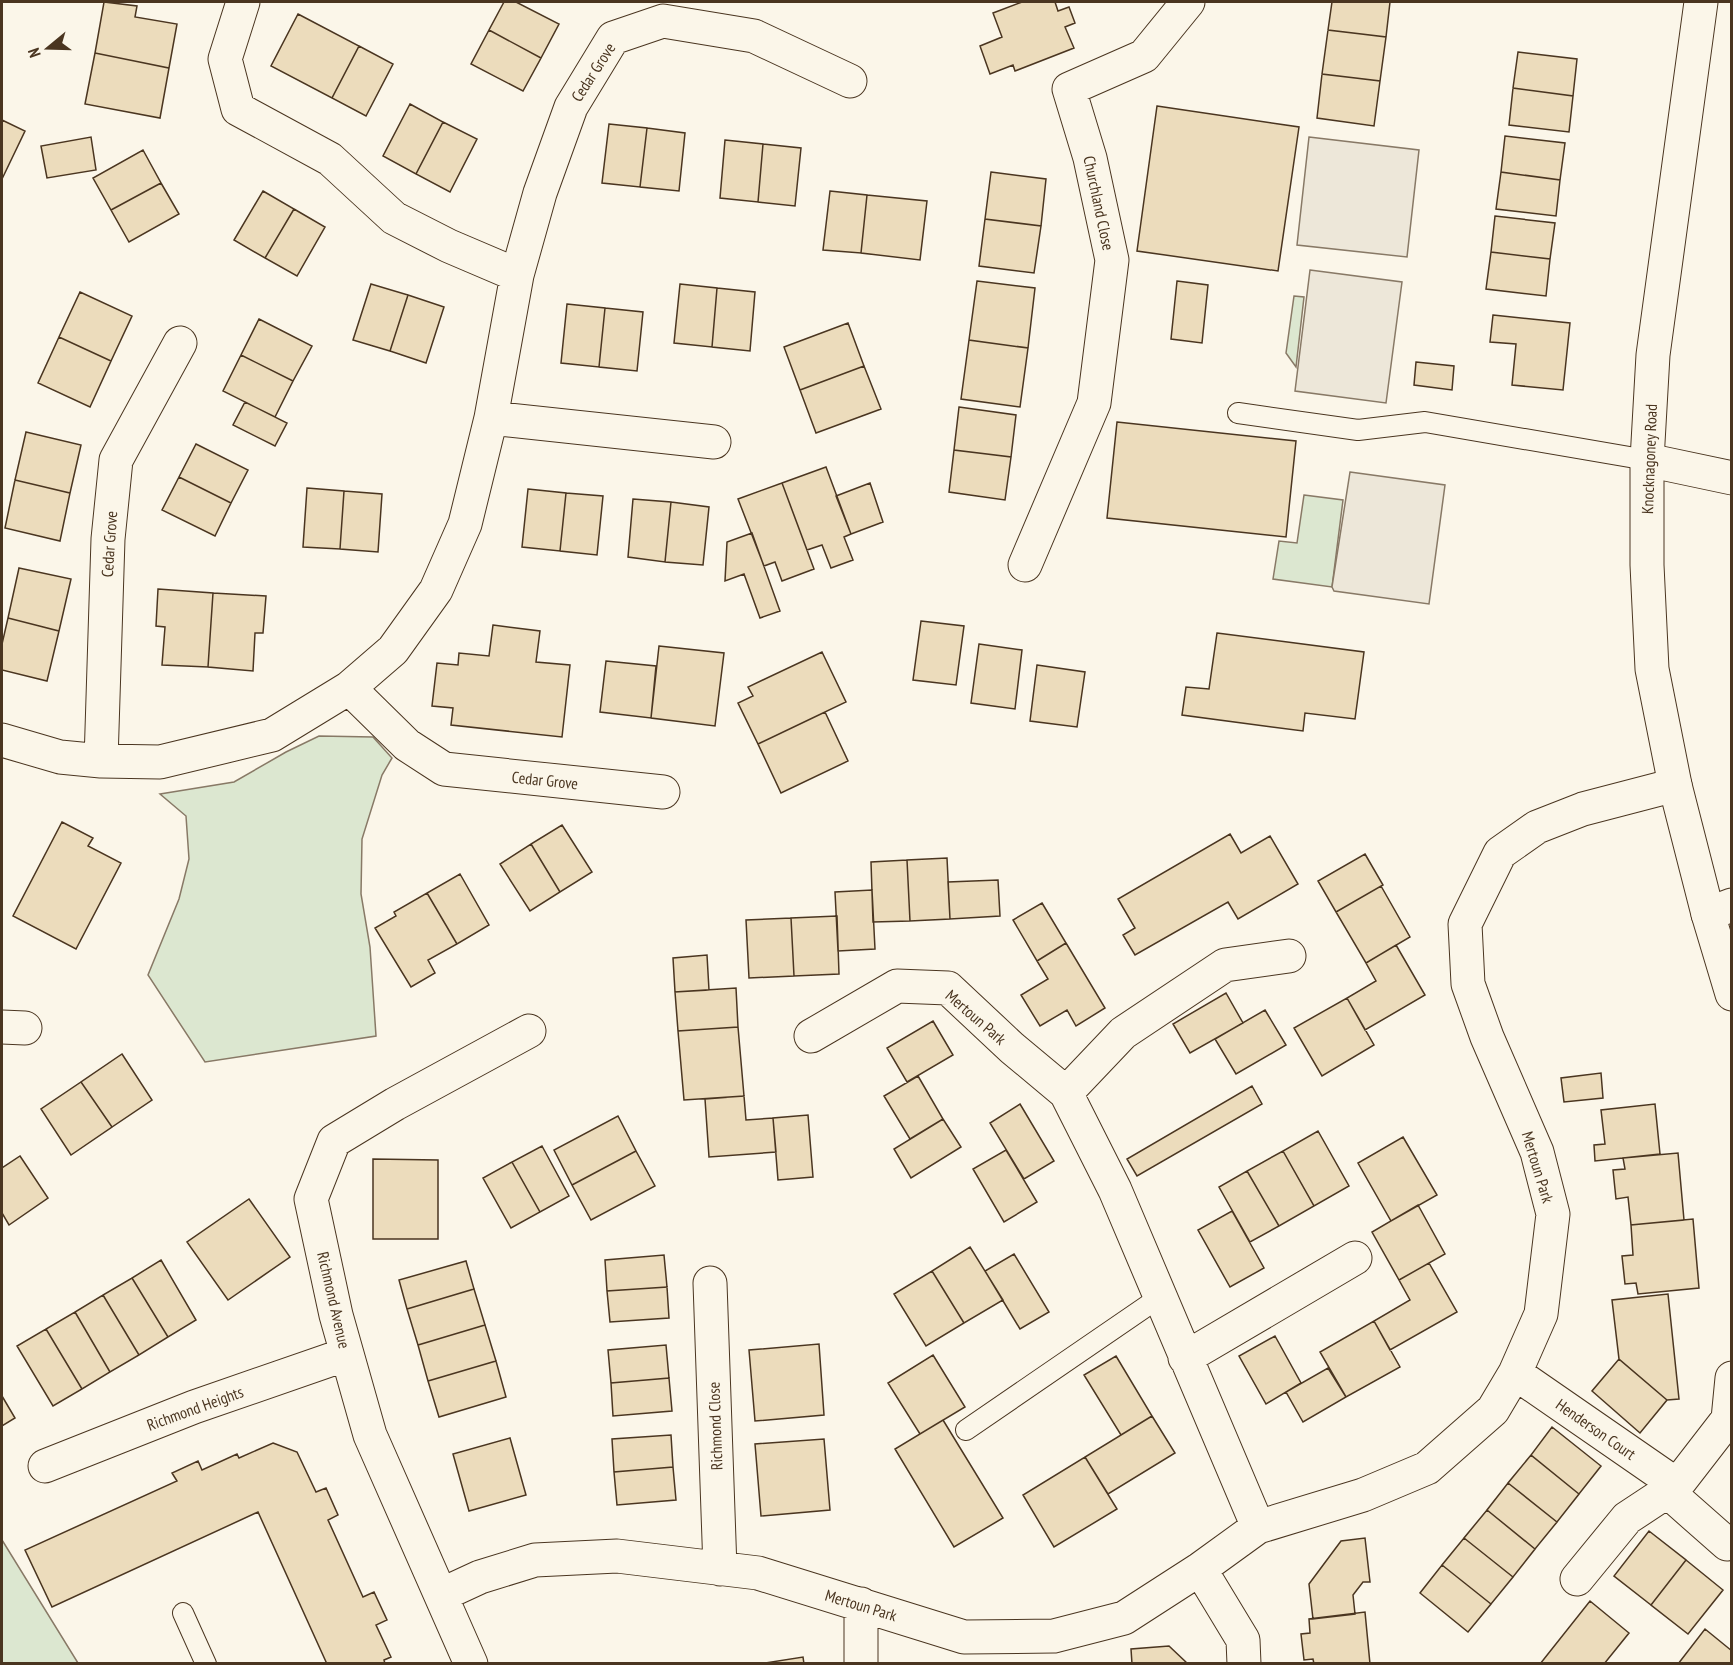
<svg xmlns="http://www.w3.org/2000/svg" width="1733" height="1665" font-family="'PT Sans Narrow',sans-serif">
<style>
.green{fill:#dce7d0;stroke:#887966;stroke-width:1.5}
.parking{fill:#ede7d9;stroke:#887966;stroke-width:1.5}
.building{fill:#ecdcbc;stroke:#4a3520;stroke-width:1.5}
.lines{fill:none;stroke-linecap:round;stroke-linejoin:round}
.service-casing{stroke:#4a3520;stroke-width:22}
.minor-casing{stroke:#4a3520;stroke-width:35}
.tertiary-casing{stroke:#4a3520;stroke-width:35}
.service{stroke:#fbf6e9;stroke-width:20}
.minor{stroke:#fbf6e9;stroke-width:33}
.tertiary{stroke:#fbf6e9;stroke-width:33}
.labels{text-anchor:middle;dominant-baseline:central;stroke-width:4.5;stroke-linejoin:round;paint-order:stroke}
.street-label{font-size:16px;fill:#4a3520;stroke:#fbf6e9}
</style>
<rect width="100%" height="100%" fill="#fbf6e9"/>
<path class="green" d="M1294 296 1304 297 1296 367 1286 353Z
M1304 495 1343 500 1332 587 1273 579 1279 541 1297 543Z
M319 736 373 737 392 758 382 775 362 839 361 894 370 947 376 1036 205 1062 148 975 179 899 189 859 186 816 160 794 234 782 286 752Z
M2 1539V1540L78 1663H2Z"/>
<path class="parking" d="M1309 137 1419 150 1407 257 1297 245Z
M1310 270 1402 282 1386 403 1295 391Z
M1350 472 1445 485 1429 604 1334 591 1332 587Z"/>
<path class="building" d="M104 2 137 6 135 17 177 24 169 68 95 53Z
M504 2H516L559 24 541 58 489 30Z
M1022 2H1055L1058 11 1069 7 1075 23 1065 27 1074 48 1015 71 1013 65 990 74 980 46 1002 37 993 13Z
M1332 2H1390L1386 37 1328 30Z
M298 14 359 46 332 98 271 66Z
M489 30 541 58 523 91 471 64Z
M1328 30 1386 37 1380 81 1322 74Z
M359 46 393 64 366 116 332 98Z
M1518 52 1577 59 1573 96 1513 88Z
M95 53 169 68 160 118 85 104Z
M1322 74 1380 81 1374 126 1317 118Z
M1513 88 1573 96 1569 132 1509 125Z
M410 104 443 122 416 174 383 156Z
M1157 106 1299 127 1278 271 1137 251Z
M2 120 25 131 2 179Z
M443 122 477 139 450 192 416 174Z
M609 124 647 128 640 187 602 183Z
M647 128 685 133 679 191 640 187Z
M1505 136 1565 143 1560 180 1501 172Z
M91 137 96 170 47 178 41 146Z
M725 140 763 144 758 202 720 198Z
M763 144 801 148 795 206 758 202Z
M143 150 161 183 111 210 93 178Z
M991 172 1046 179 1041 226 985 219Z
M1501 172 1560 180 1556 216 1496 209Z
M161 183 179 214 129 242 111 210Z
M263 191 294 209 265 258 234 240Z
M830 191 867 195 861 253 823 250Z
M867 195 927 201 920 260 861 253Z
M294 209 325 227 297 276 265 258Z
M1495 216 1555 223 1550 259 1491 252Z
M985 219 1041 226 1034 273 979 266Z
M1491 252 1550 259 1546 296 1486 289Z
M977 281 1035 288 1028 348 969 340Z
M1177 281 1208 285 1202 343 1171 339Z
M371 284 408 295 390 351 353 340Z
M680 284 717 288 712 347 674 343Z
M717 288 755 292 750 351 712 347Z
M80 292 132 316 111 361 59 337Z
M408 295 444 307 426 363 390 351Z
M567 304 605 308 599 367 561 363Z
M605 308 643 312 637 371 599 367Z
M1493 315 1570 323 1563 390 1512 385 1516 344 1490 342Z
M259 319 312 346 293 381 241 355Z
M848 323 864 366 800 390 784 347Z
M59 337 111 361 90 407 38 383Z
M969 340 1028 348 1020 407 961 399Z
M241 355 293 381 275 417 223 391Z
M1416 362 1454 366 1452 390 1414 385Z
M864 366 881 409 816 433 800 390Z
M245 402 287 423 275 446 233 425Z
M959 407 1016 415 1011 457 954 450Z
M1117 422 1296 441 1286 537 1107 518Z
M26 432 81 445 70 493 15 480Z
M196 444 248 470 231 503 179 477Z
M954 450 1011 457 1005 500 949 492Z
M826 467 851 534 844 537 853 560 831 568 822 545 807 550 782 483Z
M179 477 231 503 215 536 162 510Z
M15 480 70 493 60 541 5 528Z
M782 483 814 569 782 581 775 562 764 566 738 499Z
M870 483 883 522 851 534 836 496Z
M307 488 344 491 340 549 303 547Z
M528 489 566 493 560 551 522 547Z
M344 491 382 494 378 552 340 549Z
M566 493 603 496 597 555 560 551Z
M633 499 671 502 665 562 628 557Z
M671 502 709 507 703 565 665 562Z
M752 533 780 611 760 618 744 574 725 581 727 542Z
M19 568 71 579 59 631 8 618Z
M158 589 213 593 208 667 162 665 165 627 156 626Z
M213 593 266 596 263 633H255L253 671 208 667Z
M8 618 59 631 47 681 2 670V644Z
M921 621 964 626 956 685 913 680Z
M493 625 540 631 536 662 570 665 562 737 451 725 453 708 432 706 437 663 458 665 459 653 489 656Z
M1217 633 1364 652 1355 719 1305 713 1303 731 1182 715 1186 687 1209 689Z
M979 644 1022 650 1015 709 971 703Z
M659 646 724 653 715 726 651 718Z
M822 652 846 702 758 744 738 703 753 696 748 687Z
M606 661 656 666 651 718 600 712Z
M1037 665 1085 672 1077 727 1030 721Z
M825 712 848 761 781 793 758 744Z
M62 822 93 838 88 846 121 863 76 949 13 916Z
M562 825 592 872 560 892 531 844Z
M1230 834 1241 853 1270 836 1298 884 1238 919 1228 902 1135 955 1123 935 1135 928 1118 899Z
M531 844 560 892 530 911 500 864Z
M1365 854 1383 885 1336 912 1318 881Z
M947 858 950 919 910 921 907 860Z
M907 860 910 921 873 922 871 862Z
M460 874 489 925 457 944 427 893Z
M998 880 1000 916 950 919 948 882Z
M1381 886 1410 937 1366 963 1336 912Z
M872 890 875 949 838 951 835 892Z
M427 893 457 944 428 960 435 973 411 987 375 928 396 916 394 912Z
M1042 903 1066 943 1037 961 1013 920Z
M837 916 839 974 794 976 791 918Z
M791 918 794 976 749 978 746 920Z
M1066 943 1105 1008 1076 1026 1067 1010 1040 1026 1021 995 1048 979 1037 961Z
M1396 945 1425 995 1365 1030 1347 998 1376 981 1366 963Z
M707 955 709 990 675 992 673 958Z
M736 988 738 1027 678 1031 675 992Z
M1226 993 1243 1023 1190 1053 1173 1024Z
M1347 998 1374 1045 1322 1076 1294 1028Z
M1265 1010 1286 1045 1236 1074 1215 1039Z
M933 1021 953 1055 907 1082 887 1048Z
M738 1027 744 1096 684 1100 678 1031Z
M122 1054 152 1100 112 1127 81 1082Z
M1601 1073 1603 1098 1564 1102 1561 1078Z
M918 1076 943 1119 910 1139 884 1096Z
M81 1082 112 1127 71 1155 41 1109Z
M1252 1086 1262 1104 1137 1176 1127 1159Z
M744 1096 746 1120 773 1118 776 1152 709 1157 705 1099Z
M1020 1104 1054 1161 1024 1179 990 1123Z
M1655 1104 1660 1154 1595 1161 1594 1145 1605 1144 1601 1110Z
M808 1115 813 1177 778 1180 773 1118Z
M618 1116 636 1151 572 1185 554 1150Z
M943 1119 961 1147 911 1178 894 1149Z
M1318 1131 1349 1186 1314 1206 1283 1151Z
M1403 1137 1437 1195 1391 1221 1358 1163Z
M542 1146 569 1196 540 1212 512 1162Z
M1006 1150 1037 1202 1004 1222 973 1169Z
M636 1151 655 1186 591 1220 572 1185Z
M1283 1151 1314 1206 1279 1226 1247 1171Z
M1678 1153 1684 1220 1631 1225 1628 1197 1616 1199 1613 1170 1625 1169 1623 1158Z
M20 1156 48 1198 9 1225 2 1213V1168Z
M373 1159 438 1160V1239H373Z
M512 1162 540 1212 511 1228 483 1178Z
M1247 1171 1279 1226 1250 1242 1219 1187Z
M249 1199 290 1257 228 1300 187 1242Z
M1418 1205 1445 1254 1399 1280 1372 1232Z
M1232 1211 1264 1268 1230 1287 1198 1230Z
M1693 1219 1699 1288 1638 1294 1636 1283 1625 1284 1622 1256 1633 1255 1631 1225Z
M970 1247 1003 1300 964 1323 932 1271Z
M1014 1254 1049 1312 1020 1329 985 1271Z
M664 1255 667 1287 607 1291 605 1260Z
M161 1260 196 1320 168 1337 132 1278Z
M466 1261 474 1289 407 1309 399 1280Z
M1429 1263 1457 1312 1390 1350 1374 1321 1410 1300 1399 1280Z
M932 1271 964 1323 926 1346 894 1294Z
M132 1278 168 1337 139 1355 103 1295Z
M667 1287 669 1318 610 1322 607 1291Z
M474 1289 485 1325 418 1345 407 1309Z
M1668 1294 1679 1399 1667 1400 1619 1359 1612 1300Z
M103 1295 139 1355 110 1372 75 1312Z
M75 1312 110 1372 82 1389 46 1329Z
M1374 1321 1400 1367 1346 1397 1320 1352Z
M485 1325 496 1361 428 1381 418 1345Z
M46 1329 82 1389 53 1406 17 1346Z
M1275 1336 1301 1383 1266 1404 1239 1356Z
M819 1344 824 1415 755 1421 749 1350Z
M666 1345 669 1378 611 1383 608 1350Z
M933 1355 965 1407 920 1434 888 1383Z
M1116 1356 1152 1416 1121 1435 1084 1375Z
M1619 1359 1667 1400 1640 1433 1592 1391Z
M496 1361 506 1397 439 1417 428 1381Z
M1328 1368 1346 1397 1303 1422 1286 1392Z
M669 1378 672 1411 613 1416 611 1383Z
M2 1396 15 1418 2 1426Z
M1152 1416 1175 1453 1108 1494 1085 1457Z
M943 1420 1003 1518 954 1547 895 1449Z
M1552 1427 1601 1466 1579 1494 1531 1455Z
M671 1435 673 1467 614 1472 612 1439Z
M510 1438 526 1495 469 1511 453 1454Z
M824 1439 830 1510 761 1516 755 1444Z
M273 1443 297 1452 316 1492 326 1488 338 1515 328 1520 363 1597 374 1592 387 1620 376 1625 391 1657 384 1660 385 1664H327L258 1512 52 1607 25 1550 177 1481 172 1473 198 1461 202 1470 237 1454 239 1458Z
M1531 1455 1579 1494 1557 1522 1508 1483Z
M1085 1457 1117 1509 1054 1547 1023 1495Z
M673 1467 676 1500 617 1505 614 1472Z
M1508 1483 1557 1522 1535 1549 1487 1510Z
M1487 1510 1535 1549 1513 1577 1464 1538Z
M1649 1531 1686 1560 1651 1605 1614 1576Z
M1365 1538 1370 1582H1363L1353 1595 1355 1614 1313 1619 1309 1584 1341 1541Z
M1464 1538 1513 1577 1491 1604 1442 1565Z
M1686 1560 1723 1590 1688 1634 1651 1605Z
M1442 1565 1491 1604 1468 1632 1420 1593Z
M1590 1601 1629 1633 1604 1664H1540Z
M1365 1612 1370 1664H1314L1313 1659 1304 1660 1301 1634 1310 1633 1309 1619Z
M1705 1629 1732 1651V1664H1678Z
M1169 1646 1188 1664H1132L1131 1649Z
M803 1657 804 1664H759Z"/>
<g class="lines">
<g class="service-casing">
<path id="service" d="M1238 413 1358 430 1425 422 1647 460
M966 1430 1160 1297
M183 1613 206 1664"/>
</g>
<g class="minor-casing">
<path id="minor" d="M243 2 225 59 238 109 330 159 394 218 449 246 517 275
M491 418 714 442
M1647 460 1732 478
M1025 565 1094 403 1112 260 1090 158 1069 89 1144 56 1188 2
M349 688 407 745 444 769 663 792
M2 740 60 757 101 761 160 762 272 735 349 688 393 650 436 590 465 524 491 418 517 275 540 193 571 107 613 38 663 21 754 36 850 81
M101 761 108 539 116 460 180 343
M1708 914 1732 905
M2 1027 25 1028
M811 1036 897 986 948 988 1012 1048 1066 1093
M710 1283 720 1569
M1185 1358 1355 1258
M1515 1373 1677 1485
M45 1466 194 1407 347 1354
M1667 1491 1727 1544
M1258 1527 1115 1190 1066 1093 1123 1033 1225 965 1289 956
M1200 1569 1243 1640 1244 1664
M1577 1579 1627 1518 1677 1485 1728 1419 1732 1378
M441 1595 480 1577 535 1560 617 1556 758 1573 964 1637 1054 1636 1124 1618 1200 1569 1258 1527 1363 1495 1427 1468 1493 1410 1515 1373 1541 1314 1553 1214 1537 1152 1487 1037 1468 984 1465 924 1500 853 1537 827 1583 809 1675 785
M471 1664 370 1435 336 1315 311 1199 334 1141 395 1104 529 1031
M861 1664V1604"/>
</g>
<g class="tertiary-casing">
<path id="tertiary" d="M1701 2 1653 355 1647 460V565L1652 669 1675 785 1708 914 1732 994"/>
</g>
<use href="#service" class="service"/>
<use href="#minor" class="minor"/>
<use href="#tertiary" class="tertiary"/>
</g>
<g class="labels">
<g class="street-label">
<text transform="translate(593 72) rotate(-57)">Cedar Grove</text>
<text transform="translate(1099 203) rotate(78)">Churchland Close</text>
<text transform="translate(1649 459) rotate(-88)">Knocknagoney Road</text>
<text transform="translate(109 544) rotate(-86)">Cedar Grove</text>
<text transform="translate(545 780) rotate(6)">Cedar Grove</text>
<text transform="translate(976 1017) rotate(41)">Mertoun Park</text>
<text transform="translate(1538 1167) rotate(73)">Mertoun Park</text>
<text transform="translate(334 1300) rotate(77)">Richmond Avenue</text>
<text transform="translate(195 1408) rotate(-20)">Richmond Heights</text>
<text transform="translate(715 1426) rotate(-92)">Richmond Close</text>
<text transform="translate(1596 1429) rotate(35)">Henderson Court</text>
<text transform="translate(861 1605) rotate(17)">Mertoun Park</text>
</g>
</g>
<rect width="1733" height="1665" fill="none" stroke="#4a3520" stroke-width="6"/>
<g transform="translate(48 48) rotate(251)" stroke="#fbf6e9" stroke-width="4.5" paint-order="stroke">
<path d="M0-4.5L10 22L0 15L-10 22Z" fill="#4a3520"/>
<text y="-9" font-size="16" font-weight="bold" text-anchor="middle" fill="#4a3520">N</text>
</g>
</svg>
